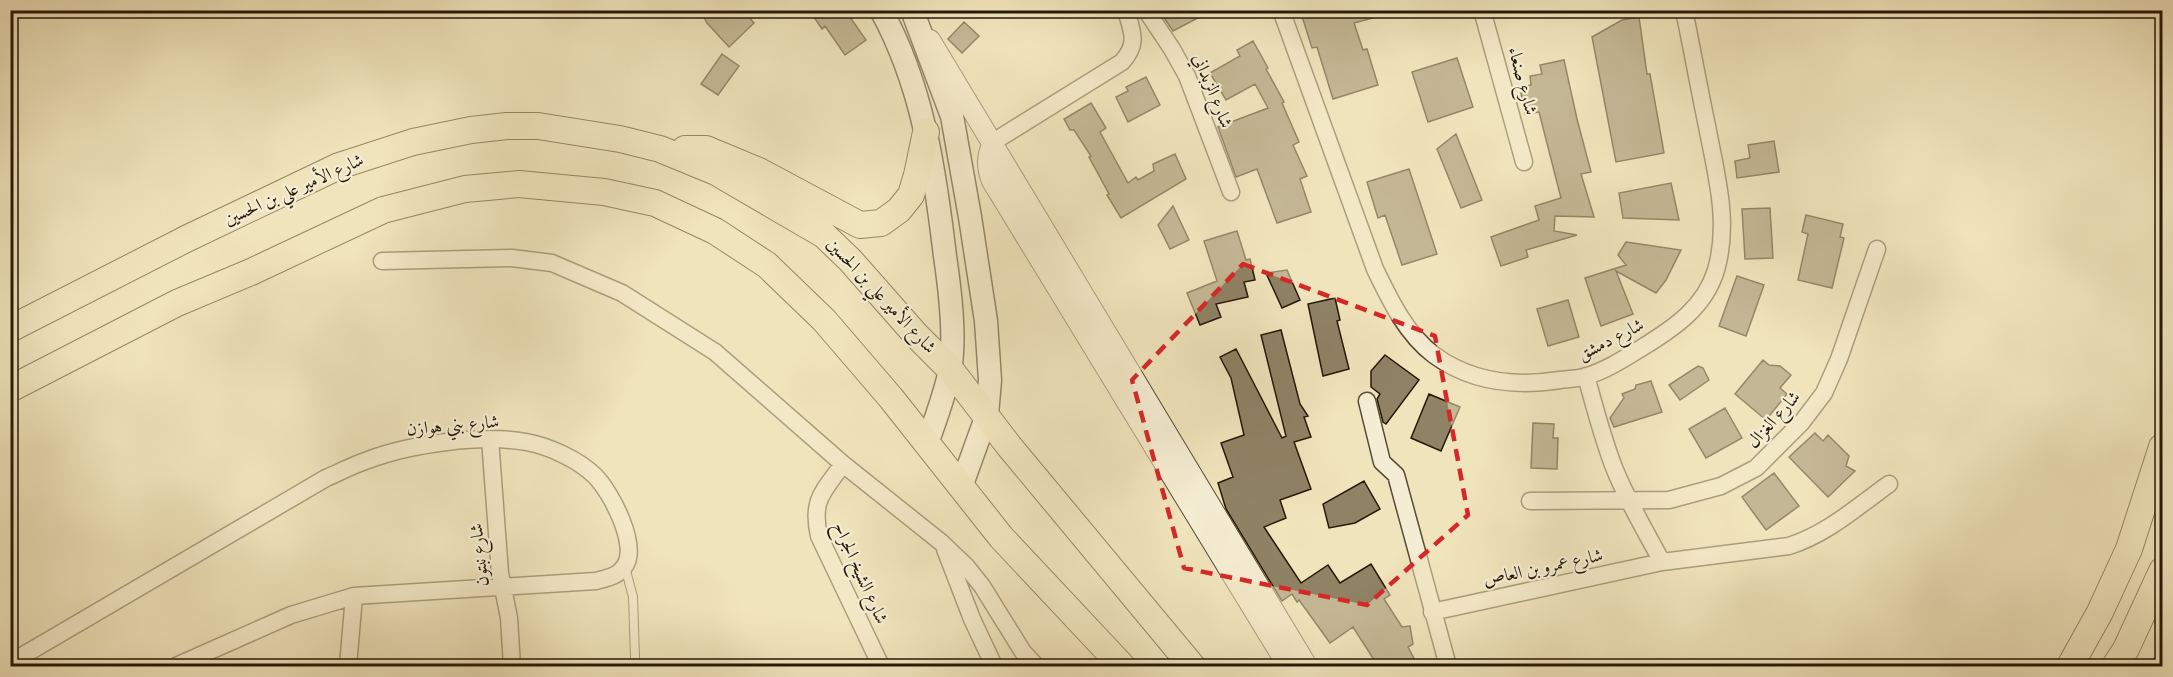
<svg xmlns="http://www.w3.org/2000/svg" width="2173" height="677" font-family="'IM FELL DW Pica',Amiri,serif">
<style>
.building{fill:#8f8265;stroke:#251807;stroke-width:1.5}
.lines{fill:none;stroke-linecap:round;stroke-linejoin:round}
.service-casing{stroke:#584b34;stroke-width:10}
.minor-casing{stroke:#584b34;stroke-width:19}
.tertiary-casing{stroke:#584b34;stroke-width:22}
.secondary-casing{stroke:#251807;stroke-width:25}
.primary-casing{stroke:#251807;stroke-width:28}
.service{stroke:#f5edd3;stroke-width:8}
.minor{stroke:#f5edd3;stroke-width:16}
.tertiary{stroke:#f5edd3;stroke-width:20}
.secondary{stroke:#f5edd3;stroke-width:22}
.primary{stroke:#f0e4bc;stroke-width:26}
.marked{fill:none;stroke:#d62828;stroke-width:4.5;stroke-dasharray:12 8;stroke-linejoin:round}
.labels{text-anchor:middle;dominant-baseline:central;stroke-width:4.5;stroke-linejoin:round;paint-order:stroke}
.street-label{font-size:18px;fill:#251807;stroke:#f5edd3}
</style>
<rect width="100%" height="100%" fill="#f0e4bc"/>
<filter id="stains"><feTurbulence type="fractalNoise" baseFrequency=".00333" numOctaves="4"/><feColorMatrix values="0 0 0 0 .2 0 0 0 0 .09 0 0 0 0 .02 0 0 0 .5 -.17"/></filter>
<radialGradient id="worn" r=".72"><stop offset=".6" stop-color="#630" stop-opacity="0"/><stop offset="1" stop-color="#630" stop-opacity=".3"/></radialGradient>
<path class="building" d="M700 10H743L754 23 729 47 707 23Z
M809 10H845L866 40 845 55 825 26 822 29Z
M1159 10H1213L1173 31Z
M1300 10H1383L1384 15 1354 23 1363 50 1367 49 1378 85 1333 99 1317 47 1312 48Z
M1639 17 1647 74H1650L1664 153 1616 162 1592 37 1622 20Z
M964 22 979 36 962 53 948 39Z
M1253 41 1268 68 1266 69 1284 102 1282 103 1299 142 1293 145 1307 176 1300 179 1311 212 1277 223 1257 169 1236 177 1218 127 1268 108 1255 84 1226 100 1210 73 1240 56 1237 50Z
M722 54 739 66 718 95 701 84Z
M1457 58 1473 107 1428 122 1412 72Z
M1564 60 1577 119 1591 172 1581 174 1594 217 1555 216 1554 231 1577 235 1526 250 1528 257 1501 266 1491 237 1539 220 1535 206 1561 198 1539 112 1525 114 1521 93 1527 92 1526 86 1531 85 1530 76 1542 74 1540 65Z
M1146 77 1160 105 1128 122 1116 97 1128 91 1126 87Z
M1091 103 1106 128 1100 132 1128 183 1136 177 1138 180 1154 171 1153 164 1175 154 1186 179 1121 218 1107 195 1109 194 1089 157 1091 156 1074 130H1070L1064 119Z
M1456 134 1482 200 1461 208 1437 149Z
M1774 141 1779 172 1737 178 1735 161 1750 158 1748 145Z
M1409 169 1437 254 1402 265 1385 215 1378 218 1367 182Z
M1671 183 1679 220 1623 218 1619 193Z
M1173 206 1189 240 1170 249 1158 225Z
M1770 208 1773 258 1745 259 1742 209Z
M1806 215 1843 224 1840 237 1844 238 1832 288 1798 280 1808 234 1802 232Z
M1237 231 1246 260 1250 259 1255 280 1244 282 1248 297 1216 304 1221 317 1200 325 1187 293 1217 281 1204 241Z
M1626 242 1681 250 1666 280 1656 293 1616 271 1633 314 1601 326 1585 278 1626 265 1618 255Z
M1287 270 1300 300 1282 308 1266 273Z
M1737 276 1764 285 1746 336 1719 326Z
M1335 298 1340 320 1337 321 1349 369 1323 376 1308 304Z
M1568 300 1579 337 1548 346 1537 309Z
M1281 330 1300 404 1308 416 1304 417 1311 437 1294 442 1311 489 1280 500 1286 518 1264 527 1301 583 1328 565 1340 583 1371 564 1390 595 1384 599 1402 627 1410 626 1413 644 1408 647 1418 666H1378L1353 627 1330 643 1299 600 1297 602 1292 594 1282 601 1226 509 1218 483 1233 477 1221 443 1244 435 1231 378 1220 357 1236 349 1282 438 1286 436 1261 335Z
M1385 355 1419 380 1386 424 1383 422 1377 399 1380 394 1371 387V371Z
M1763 360 1769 365 1780 366 1791 375 1780 388 1787 394 1766 420 1735 394Z
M1698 366 1703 368 1709 380 1680 400 1669 385Z
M1651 381 1662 412 1614 427 1610 418 1624 398 1622 394 1635 389 1636 385Z
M1429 394 1460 407 1441 451 1411 438Z
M1725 408 1742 438 1706 458 1689 429Z
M1533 423 1554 424 1553 438H1558L1557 469 1531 468Z
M1815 433 1823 441 1828 435 1849 456 1846 466 1855 471 1828 497 1789 457Z
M1774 473 1799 506 1766 530 1742 497Z
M1364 481 1380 509 1355 523 1329 528 1323 504Z"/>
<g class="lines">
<g class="service-casing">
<path id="service" d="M625 567 633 597 635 658"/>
</g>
<g class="minor-casing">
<path id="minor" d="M1146 10 1172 49 1187 76 1231 192
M1281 10 1375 269C1390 300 1406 334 1434 355 1471 382 1516 387 1560 380 1568 379 1578 379 1587 376 1607 370 1625 358 1643 347 1674 328 1705 307 1716 270 1730 222 1716 174 1707 126 1699 88 1692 49 1684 10
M1482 10 1524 162
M993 142 1122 62C1139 43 1132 32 1126 10
M382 261 512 258 552 263 622 293 715 352 843 464 942 543 966 566 982 586 1023 652 1036 666
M1586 376C1595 408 1603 440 1615 470 1628 502 1646 532 1662 562
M1367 401 1382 462 1396 475 1448 666
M490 439 500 573 509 618 512 666
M843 464C823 492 811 500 819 536L881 666
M1530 501 1669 500 1721 486 1756 468 1802 422 1824 393 1839 359 1877 249
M945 549 972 619 994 666
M1432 612 1662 562 1789 546C1827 534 1857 507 1889 484
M10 663 326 478C340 472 353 465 368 460 410 444 482 434 526 442 549 446 579 460 595 476 611 492 640 547 624 567 617 577 606 578 596 581L354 596 291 615 176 666
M348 666 354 596
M2160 666 2162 662"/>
</g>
<g class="tertiary-casing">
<path id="tertiary" d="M930 40 1307 666
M993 142C987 157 986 166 992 181L1288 666"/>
</g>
<g class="secondary-casing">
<path id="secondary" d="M881 10C923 86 935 172 945 256 950 290 956 337 950 370 945 395 935 420 927 444
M912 10 952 116 970 217 986 321 990 380 987 415 961 487"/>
</g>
<g class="primary-casing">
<path id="primary" d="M685 149H706L759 171 860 225 881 223 899 210 911 195 917 175 926 132
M10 329 186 239 339 166 413 142 471 130 507 126H538L620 139 660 149 716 172 824 235 850 260 917 336 950 369 1009 446 1192 666
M10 389 177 303 251 272 383 210 465 189 519 184 604 192 655 203 715 231 767 265 824 320 891 398 1001 537 1122 666
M2070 666 2100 612 2129 549 2162 447
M2115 666 2126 649 2162 571"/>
</g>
<use href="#service" class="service"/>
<use href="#minor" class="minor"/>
<use href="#tertiary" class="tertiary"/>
<use href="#secondary" class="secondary"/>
<use href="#primary" class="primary"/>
</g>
<path d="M0 0H2173V677H0ZM1243 264 1435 336 1468 515 1367 605 1184 568 1132 380Z" fill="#f0e4bc" fill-opacity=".55" fill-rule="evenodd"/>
<path class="marked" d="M1243 264 1435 336 1468 515 1367 605 1184 568 1132 380Z"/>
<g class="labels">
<g class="street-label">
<text transform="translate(1522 81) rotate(75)">شارع صنعاء</text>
<text transform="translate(1212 91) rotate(68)">شارع الزبداني</text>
<text transform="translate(294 190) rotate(-24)">شارع الأمير علي بن الحسين</text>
<text transform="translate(881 296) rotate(47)">شارع الأمير علي بن الحسين</text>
<text transform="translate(1611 340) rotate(-27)">شارع دمشق</text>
<text transform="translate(1774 420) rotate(-48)">شارع الغزال</text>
<text transform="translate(453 426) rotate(-5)">شارع بني هوازن</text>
<text transform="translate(480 555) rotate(-96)">شارع نبتون</text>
<text transform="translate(1543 568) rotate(-12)">شارع عمرو بن العاص</text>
<text transform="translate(860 573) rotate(66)">شارع الشيخ الجراح</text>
</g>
</g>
<rect width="2173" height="677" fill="none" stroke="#f0e4bc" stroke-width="36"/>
<rect x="12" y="12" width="2149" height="653" fill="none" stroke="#251807" stroke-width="3"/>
<rect x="18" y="18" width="2137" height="641" fill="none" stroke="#251807" stroke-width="1.5"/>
<rect width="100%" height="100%" filter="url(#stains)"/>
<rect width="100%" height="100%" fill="url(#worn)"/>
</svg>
